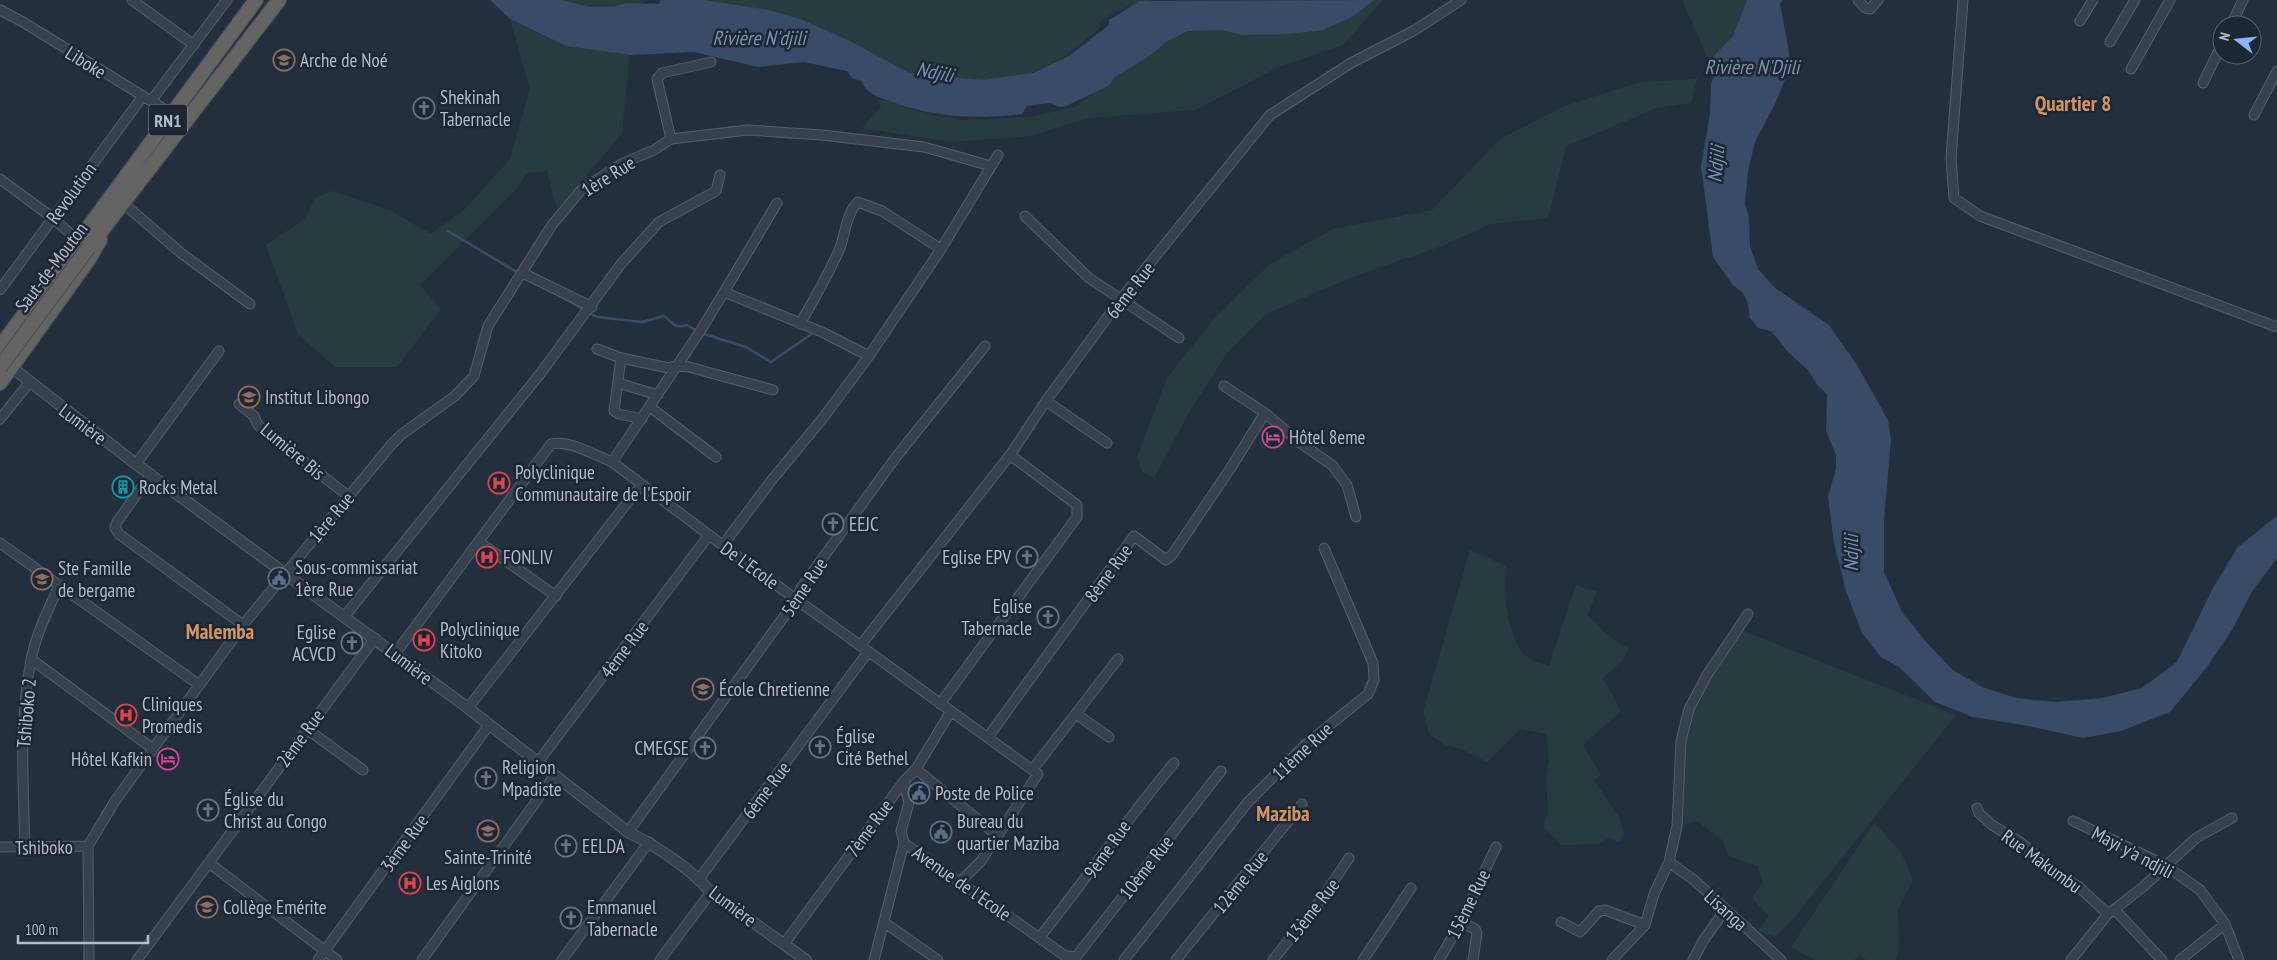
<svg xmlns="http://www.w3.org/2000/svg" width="2277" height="960" font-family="'PT Sans Narrow',sans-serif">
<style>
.green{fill:#263c3f}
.water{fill:#394c67}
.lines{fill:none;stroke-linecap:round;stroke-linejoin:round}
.stream{stroke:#394c67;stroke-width:2.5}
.minor-casing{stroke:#565f6c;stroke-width:11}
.tertiary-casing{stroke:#565f6c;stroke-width:12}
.trunk-casing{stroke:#434c59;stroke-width:16}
.minor{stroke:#38414e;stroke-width:9}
.tertiary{stroke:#38414e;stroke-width:10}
.trunk{stroke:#656462;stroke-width:14}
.trunk-bridge-casing{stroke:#434c59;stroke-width:16;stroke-linecap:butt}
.trunk-bridge{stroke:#656462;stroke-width:14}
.labels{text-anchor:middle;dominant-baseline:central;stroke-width:5;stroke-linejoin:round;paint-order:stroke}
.shield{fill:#1d2633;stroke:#878f9c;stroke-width:1}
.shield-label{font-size:18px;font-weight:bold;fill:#b4bcc9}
.poi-label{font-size:19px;fill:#b4bcc9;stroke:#1d2633;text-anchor:start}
.street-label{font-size:19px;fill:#b4bcc9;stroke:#1d2633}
.water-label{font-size:20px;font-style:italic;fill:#7c92b1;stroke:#1d2633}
.quarter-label{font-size:21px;font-weight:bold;fill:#d59563;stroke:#1d2633}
</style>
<rect width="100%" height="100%" fill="#242f3e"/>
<path class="green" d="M540 0H650C615 17 577 6 540 0Z
M712 0H1151C1132 5 1114 10 1099 23L1100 28 1060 60 1024 76 973 84 931 80 728 10Z
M1374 0H1383L1343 45 1279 67 1195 110 1089 118 1030 136 951 142 862 128 881 107 876 97 922 113 964 120 1029 117 1075 107 1091 95 1109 86 1115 77 1151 55 1166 42 1188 31 1222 30 1241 35 1265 34 1354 16Z
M1682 0H1747L1733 36 1709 61Z
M510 20 566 46 630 55 622 134 557 209 547 171 527 173 517 188 420 285 441 309 397 367H335L298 334 266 245 305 219 315 198 332 191 389 210 431 234 464 210 510 159 530 88Z
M1697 79 1691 103 1657 108 1566 146 1548 218 1491 224 1442 246 1350 278 1266 314 1227 353 1190 411 1154 478 1142 472 1137 457 1167 378 1213 320 1270 264 1333 229 1432 210 1500 139 1565 106 1640 82Z
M1470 550 1506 566C1503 591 1507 635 1524 654 1529 660 1542 663 1549 666L1576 585 1597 591 1588 615 1608 636 1629 649 1623 660 1603 678 1621 711 1583 745 1601 775 1594 780 1619 817 1624 834 1619 842 1609 838 1598 844 1562 845 1543 827 1548 813 1546 776 1549 761 1546 734 1520 729 1487 762 1461 749 1443 744 1429 734 1423 712Z
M1738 629 1956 715 1794 918 1775 937 1758 931 1769 916 1752 898 1763 882 1757 866 1729 856 1722 840 1697 821 1677 826 1681 741 1695 698Z
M1874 823 1901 852 1913 880 1898 909 1899 947 1896 960H1866L1860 955 1854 960H1815L1791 947Z"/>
<path class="water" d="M490 0H561L591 7H614L626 3 658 4 661 0H705L769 10 800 19 848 40 909 73 982 80 1033 73 1069 56 1109 25V20L1140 1 1374 0 1354 16 1323 30 1290 34 1241 35 1222 30 1188 31 1166 42 1151 55 1115 77 1109 86 1066 106 1059 107 1050 103 1027 106 1022 114C976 119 938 118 895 103 881 98 868 95 861 81L852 78 847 71 804 62 758 67 694 52 630 55 566 46 510 19Z
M1747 0H1782L1780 4 1789 52V70L1775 104 1755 142 1748 171 1745 204 1749 217 1750 246 1758 269 1775 288 1829 325 1857 365 1888 420 1891 439 1884 522V572L1902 612 1927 643 1953 670 1982 687 2016 698 2055 702 2102 698 2142 688 2177 662 2213 588 2238 547 2277 516V558L2253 590 2232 630 2207 667 2170 712 2121 731 2083 738 2024 725 1973 717 1935 702 1899 667 1881 657 1862 633 1846 591 1834 543 1828 497 1836 468V455L1826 431 1827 394 1818 386 1808 370 1788 352 1771 331 1758 328 1750 318 1748 304 1743 293 1732 284 1713 257 1701 166 1710 114 1711 83 1716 73 1709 61 1733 36Z"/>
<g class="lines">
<path class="stream" d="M448 231 520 274
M553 292 597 317 642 322 664 316C674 323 674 329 687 325L697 331
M701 333 746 347 771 362 813 333"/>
<g class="minor-casing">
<path id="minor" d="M132 0 194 45
M1858 0 1865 8 1870 9 1878 0
M1963 0 1951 158 1954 198 1980 216 2277 327
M0 10 23 22 172 114
M2080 21 2093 0
M2231 25 2243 0
M2110 42 2135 0
M2131 69 2170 0
M2203 83 2222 44
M151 101 227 0
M2254 115 2277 71
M671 139 657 79 662 73 711 62
M0 179 53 218 74 237
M123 203 181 253 250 304
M777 203 724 292 822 332 869 356
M1025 216 1089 278 1179 338
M523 273 592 307
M0 290 143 96
M800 324C814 299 829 274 840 248 845 234 847 212 858 202L882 211 941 249
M597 349 621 358 669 368 677 365 689 367 773 390
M621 358 614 411 619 414 642 419
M618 383 658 395
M1224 386 1265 413 1299 442 1332 465 1347 485 1356 517
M1046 401 1107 443
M239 404 254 416 258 425 348 496
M650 407 716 457
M0 419 29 383
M612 462 699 333 724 292
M136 464 219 351
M151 474 117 522 115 528 119 534 243 625
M479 542 556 596
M0 543 198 684
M723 545 771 481 823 418 869 356 941 249 998 155
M344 617 540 374 621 264 659 222 716 191 720 175
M860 646 1010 455 1046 401 1120 300 1270 115 1351 63 1415 30 1461 0
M395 654 551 444C571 440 594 455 612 462L757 571 1038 774 981 861 960 882
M31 659 152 748
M940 704 1077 517V505L1010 455
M468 708 641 485
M1076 714 1109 737
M307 729 363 770
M988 737 1134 536 1166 560 1172 555 1230 469 1265 413
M538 762 709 535
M916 769 998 836
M1033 769 1118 659
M1977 808 1979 813 1992 825 2020 842 2035 854 2046 867 2079 887 2108 914
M2073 821 2165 865 2200 890 2225 924 2239 960
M628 832 796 600 801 588 896 457 985 346
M904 843 1071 960
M25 846C23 784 19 722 31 660 36 634 48 610 59 586
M0 847 88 846
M1669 862 1694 880 1781 960
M209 863 337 960
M699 879 868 652
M2115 910 2162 960
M1461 922 1475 929 1477 933 1473 960
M1561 922 1580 932 1599 911 1605 910 1645 925
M885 923 938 960
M1040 937C1086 879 1127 819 1174 763
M784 944 904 781 916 769 951 711
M1067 956 1076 957 1079 953 1221 771
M89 960 88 846 115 801 243 625 391 445 402 434 455 396 474 376 488 326 552 225 581 190 621 164 654 150 671 139 748 130 822 135 924 147 991 166
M137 960 375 638
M318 960 489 725
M422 960 555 775
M562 960 649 842
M660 960 711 892
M874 960 904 843 901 831 909 803 904 781
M1124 960 1248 802 1306 744 1368 694 1374 680 1373 663 1324 548
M1176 960 1302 804
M1273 960 1323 897 1349 858
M1363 960 1411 888
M1439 960 1461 922 1496 847
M1612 960 1645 925 1654 894 1669 862 1677 826 1681 741 1689 709 1707 675 1748 614
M1693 960 1703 941 1720 917
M2071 960 2108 914 2143 887 2196 838 2232 818
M2180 960 2225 924"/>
</g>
<g class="tertiary-casing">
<path id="tertiary" d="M6 363 136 464 468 708 628 832C658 847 688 867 711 892L806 960"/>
</g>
<g class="trunk-casing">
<path id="trunk" d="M89 247 279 0
M0 347 256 0
M0 383 89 259 100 240"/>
</g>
<use href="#minor" class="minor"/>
<use href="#tertiary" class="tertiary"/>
<use href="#trunk" class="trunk"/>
<g class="trunk-bridge-casing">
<path id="trunk-bridge" d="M0 367 89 247"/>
</g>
<use href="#trunk-bridge" class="trunk-bridge"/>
</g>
<defs>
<g id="school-ring" transform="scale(1.125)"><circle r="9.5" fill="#1d2633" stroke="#8d6e63" stroke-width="1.5"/><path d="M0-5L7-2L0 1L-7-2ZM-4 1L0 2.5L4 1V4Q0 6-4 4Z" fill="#8d6e63"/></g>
<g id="church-ring" transform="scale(1.125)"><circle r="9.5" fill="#1d2633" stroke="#6b7280" stroke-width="1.5"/><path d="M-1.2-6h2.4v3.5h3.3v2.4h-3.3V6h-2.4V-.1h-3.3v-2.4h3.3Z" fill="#6b7280"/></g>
<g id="hotel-ring" transform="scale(1.125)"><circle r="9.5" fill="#1d2633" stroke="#d1479c" stroke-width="1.5"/><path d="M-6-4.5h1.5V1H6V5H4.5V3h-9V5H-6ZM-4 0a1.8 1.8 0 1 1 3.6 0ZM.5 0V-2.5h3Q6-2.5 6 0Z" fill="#d1479c"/></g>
<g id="hospital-ring" transform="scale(1.125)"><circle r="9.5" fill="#1d2633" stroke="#e0444e" stroke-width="1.5"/><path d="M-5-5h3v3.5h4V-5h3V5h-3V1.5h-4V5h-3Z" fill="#e0444e"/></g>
<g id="building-ring" transform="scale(1.125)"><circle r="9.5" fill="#1d2633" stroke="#0f9aa8" stroke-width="1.5"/><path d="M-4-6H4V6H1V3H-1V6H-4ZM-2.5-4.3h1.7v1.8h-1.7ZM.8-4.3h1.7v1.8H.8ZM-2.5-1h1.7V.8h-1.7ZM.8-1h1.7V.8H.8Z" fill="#0f9aa8"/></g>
<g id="civic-ring" transform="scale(1.125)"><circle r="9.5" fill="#1d2633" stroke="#5c6f8a" stroke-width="1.5"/><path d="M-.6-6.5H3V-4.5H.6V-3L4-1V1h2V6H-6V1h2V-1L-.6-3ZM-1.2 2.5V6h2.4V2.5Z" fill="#5c6f8a"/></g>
</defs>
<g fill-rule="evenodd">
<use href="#school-ring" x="284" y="60"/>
<use href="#church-ring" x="424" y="108"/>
<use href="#school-ring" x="249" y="397"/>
<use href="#hotel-ring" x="1273" y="437"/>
<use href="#hospital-ring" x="499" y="483"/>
<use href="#building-ring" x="123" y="487"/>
<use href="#church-ring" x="833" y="524"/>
<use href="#hospital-ring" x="487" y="557"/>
<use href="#church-ring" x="1027" y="557"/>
<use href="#civic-ring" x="279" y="578"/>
<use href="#school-ring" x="42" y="579"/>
<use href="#church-ring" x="1048" y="617"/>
<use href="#hospital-ring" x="424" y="640"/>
<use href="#church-ring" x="352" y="643"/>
<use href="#school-ring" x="703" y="689"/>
<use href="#hospital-ring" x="126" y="715"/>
<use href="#church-ring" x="820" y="747"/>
<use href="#church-ring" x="705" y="748"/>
<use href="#hotel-ring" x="168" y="759"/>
<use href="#church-ring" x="486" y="778"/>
<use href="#civic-ring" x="919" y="793"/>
<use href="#church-ring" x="208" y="810"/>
<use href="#school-ring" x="488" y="831"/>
<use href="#civic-ring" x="941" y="832"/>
<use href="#church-ring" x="566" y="846"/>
<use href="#hospital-ring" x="410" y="883"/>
<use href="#school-ring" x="207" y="907"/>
<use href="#church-ring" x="571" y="918"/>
</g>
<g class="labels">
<rect class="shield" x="149" y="104.5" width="38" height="31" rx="4"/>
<g class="shield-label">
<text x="168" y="120">RN1</text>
</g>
<g class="poi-label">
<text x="300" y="60">Arche de Noé</text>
<text x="440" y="97">Shekinah<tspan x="440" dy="22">Tabernacle</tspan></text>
<text x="265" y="397">Institut Libongo</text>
<text x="1289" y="437">Hôtel 8eme</text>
<text x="515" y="472">Polyclinique<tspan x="515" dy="22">Communautaire de l'Espoir</tspan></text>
<text x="139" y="487">Rocks Metal</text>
<text x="849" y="524">EEJC</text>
<text x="503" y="557">FONLIV</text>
<text x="1011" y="557" text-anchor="end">Eglise EPV</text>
<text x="295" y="567">Sous-commissariat<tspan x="295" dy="22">1ère Rue</tspan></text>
<text x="58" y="568">Ste Famille<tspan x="58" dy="22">de bergame</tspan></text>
<text x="1032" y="606" text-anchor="end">Eglise<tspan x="1032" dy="22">Tabernacle</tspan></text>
<text x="440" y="629">Polyclinique<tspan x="440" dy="22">Kitoko</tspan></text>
<text x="336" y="632" text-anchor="end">Eglise<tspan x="336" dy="22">ACVCD</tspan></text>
<text x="719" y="689">École Chretienne</text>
<text x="142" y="704">Cliniques<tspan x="142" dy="22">Promedis</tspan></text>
<text x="836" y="736">Église<tspan x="836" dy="22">Cité Bethel</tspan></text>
<text x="689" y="748" text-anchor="end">CMEGSE</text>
<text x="152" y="759" text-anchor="end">Hôtel Kafkin</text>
<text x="502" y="767">Religion<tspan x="502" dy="22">Mpadiste</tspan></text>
<text x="935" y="793">Poste de Police</text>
<text x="224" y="799">Église du<tspan x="224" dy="22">Christ au Congo</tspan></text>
<text x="957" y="821">Bureau du<tspan x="957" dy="22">quartier Maziba</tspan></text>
<text x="582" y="846">EELDA</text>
<text x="488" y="857" text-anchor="middle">Sainte-Trinité</text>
<text x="426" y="883">Les Aiglons</text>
<text x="223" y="907">Collège Emérite</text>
<text x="587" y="907">Emmanuel<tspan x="587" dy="22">Tabernacle</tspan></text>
</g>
<g class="street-label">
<text transform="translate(86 62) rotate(32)">Liboke</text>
<text transform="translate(608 176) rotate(-32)">1ère Rue</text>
<text transform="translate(71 193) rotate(-54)">Revolution</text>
<text transform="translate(51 267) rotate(-53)">Saut-de-Mouton</text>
<text transform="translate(1130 290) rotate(-52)">6ème Rue</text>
<text transform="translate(83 424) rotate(37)">Lumière</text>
<text transform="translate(293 451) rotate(40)">Lumière Bis</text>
<text transform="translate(331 517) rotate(-50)">1ère Rue</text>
<text transform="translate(750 565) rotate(36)">De L'Ecole</text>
<text transform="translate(1108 573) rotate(-54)">8ème Rue</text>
<text transform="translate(804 587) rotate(-56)">5ème Rue</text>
<text transform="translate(624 649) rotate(-53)">4ème Rue</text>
<text transform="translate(409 664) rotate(37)">Lumière</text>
<text transform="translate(26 713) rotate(-85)">Tshiboko 2</text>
<text transform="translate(300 738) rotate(-54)">2ème Rue</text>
<text transform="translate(1302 751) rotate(-43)">11ème Rue</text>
<text transform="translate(766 790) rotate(-53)">6ème Rue</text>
<text transform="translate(869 828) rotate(-54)">7ème Rue</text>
<text transform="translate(404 843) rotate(-54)">3ème Rue</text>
<text transform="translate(44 847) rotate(-1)">Tshiboko</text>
<text transform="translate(1107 849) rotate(-55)">9ème Rue</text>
<text transform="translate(2133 852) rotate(28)">Mayi y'a ndjili</text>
<text transform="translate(2042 861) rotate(36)">Rue Makumbu</text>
<text transform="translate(1146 867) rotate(-52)">10ème Rue</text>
<text transform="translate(1240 882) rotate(-51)">12ème Rue</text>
<text transform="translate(962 883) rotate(35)">Avenue de l'Ecole</text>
<text transform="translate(1468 904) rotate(-64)">15ème Rue</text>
<text transform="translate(733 906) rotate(37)">Lumière</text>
<text transform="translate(1312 910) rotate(-52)">13ème Rue</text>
<text transform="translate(1726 910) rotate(42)">Lisanga</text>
</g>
<g class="water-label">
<text x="759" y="38">Rivière N'djili</text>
<text x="1752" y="67">Rivière N'Djili</text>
<text transform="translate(935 72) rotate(11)">Ndjili</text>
<text transform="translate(1716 164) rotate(-85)">Ndjili</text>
<text transform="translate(1851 553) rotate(-90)">Ndjili</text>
</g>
<g class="quarter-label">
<text x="2073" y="103">Quartier 8</text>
<text x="220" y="631">Malemba</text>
<text x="1283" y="813">Maziba</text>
</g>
</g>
<g transform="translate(2237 40) rotate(286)"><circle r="24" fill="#1d2633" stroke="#59626f"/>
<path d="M0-4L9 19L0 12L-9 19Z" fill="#8ab4f8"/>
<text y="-8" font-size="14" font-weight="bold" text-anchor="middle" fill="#b4bcc9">N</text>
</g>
<path d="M18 935v8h130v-8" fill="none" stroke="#b4bcc9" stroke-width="2.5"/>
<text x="25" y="935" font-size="15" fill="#b4bcc9" stroke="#1d2633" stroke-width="4" paint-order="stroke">100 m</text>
</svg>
